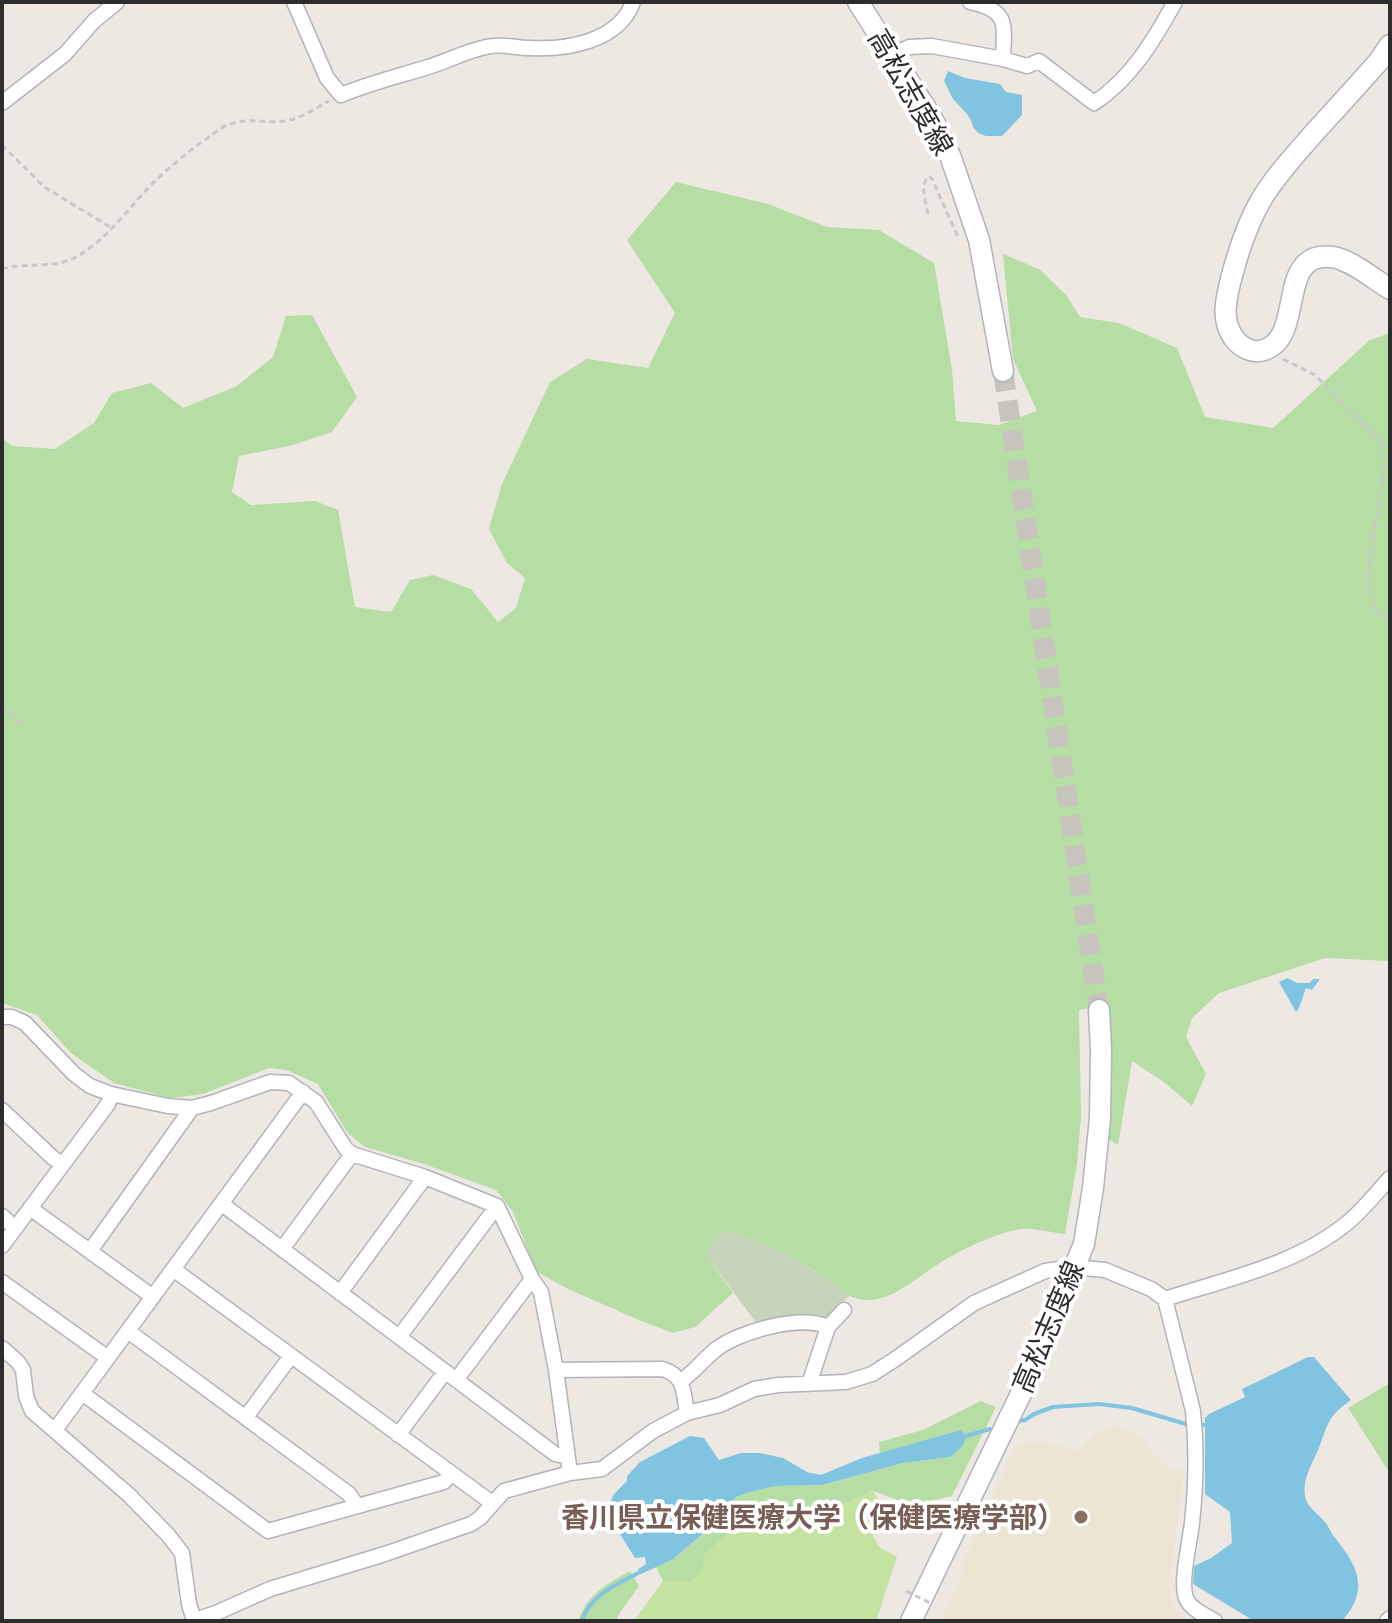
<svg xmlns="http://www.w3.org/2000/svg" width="1392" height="1623" font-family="'Space Grotesk','Noto Sans JP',sans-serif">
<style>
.education{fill:#ece5d3}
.green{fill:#b5dda4}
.cemetery{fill:#c6d5ba}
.pitch{fill:#c4e3a1}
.water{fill:#81c4e2}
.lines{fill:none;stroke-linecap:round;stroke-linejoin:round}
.stream{stroke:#81c4e2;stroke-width:4}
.secondary-tunnel{stroke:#c7c3bd;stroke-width:20;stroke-dasharray:20 10;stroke-linecap:butt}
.minor-casing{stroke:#b2b3bb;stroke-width:17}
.secondary-casing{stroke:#b2b3bb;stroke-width:23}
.path{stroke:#c8c8c8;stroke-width:3;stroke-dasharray:6 4;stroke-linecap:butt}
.minor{stroke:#fff;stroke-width:14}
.secondary{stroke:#fff;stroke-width:20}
.path-bridge{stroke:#c8c8c8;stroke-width:3;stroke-dasharray:6 4;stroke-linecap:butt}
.education-dot{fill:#8d6e63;stroke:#fff;stroke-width:3}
.labels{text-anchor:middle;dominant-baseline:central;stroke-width:8;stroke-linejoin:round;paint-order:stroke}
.street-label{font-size:28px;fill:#2d2d2d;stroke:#fff}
.education-label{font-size:28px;font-weight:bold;fill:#785e54;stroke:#fff;text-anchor:end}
</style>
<rect width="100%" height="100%" fill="#ede8e1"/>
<path class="education" d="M1112 1427 1129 1430 1144 1439 1155 1456 1170 1469 1184 1471 1169 1586 1171 1601 1176 1611 1186 1621H941L963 1574V1563L1015 1446 1040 1442 1064 1447 1078 1451 1095 1434Z"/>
<path class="green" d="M676 182 768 204 827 227 879 230 934 263 952 370 956 421 999 425 1037 411 1013 359 1003 254 1039 269 1066 295 1080 317 1119 323 1177 348 1205 417 1273 428 1370 340 1390 333V961L1325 958 1219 993 1192 1018 1186 1037 1206 1074 1192 1106 1164 1082 1132 1061 1118 1145 1105 1137 1103 1006 1079 1010 1081 1114 1077 1164 1065 1234C1052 1233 1035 1228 1022 1229 999 1231 956 1252 937 1265 916 1278 892 1301 866 1300 847 1300 828 1280 813 1270 787 1254 753 1236 723 1231L706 1255 733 1293 695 1327 673 1333 639 1320 568 1289 536 1271 513 1212 496 1190 424 1164 365 1147 347 1132 318 1084 287 1070 269 1068 203 1094 170 1098 114 1083 71 1053 37 1015 2 1003V438L12 446 55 449 94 423 112 393 151 383 183 408 237 386 273 357 286 316 312 315 357 397 332 432 289 446 239 456 232 492 251 505 315 501 338 510 355 607 391 612 410 580 433 575 471 589 498 622 516 608 525 578 507 563 489 529 502 484 550 382 587 359 648 368 675 313 627 240Z
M1390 1383V1473L1348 1408Z
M981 1401 996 1407 952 1496 921 1503 904 1502 873 1491 822 1514 797 1518 749 1516 701 1574 691 1581H663L656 1567 672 1560 707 1530 736 1497 750 1492 775 1486 822 1485 903 1463 950 1457 963 1446 966 1436 961 1430 880 1454 879 1442 923 1430Z
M630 1571 639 1586 619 1614 616 1621H578C589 1593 605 1585 630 1571Z"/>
<path class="cemetery" d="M723 1231C769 1239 812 1269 850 1295L829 1317C801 1313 784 1316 757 1324L706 1255Z"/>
<path class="pitch" d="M873 1491 885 1508 873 1536 879 1547 897 1557 876 1621H634L663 1581H690L701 1574 704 1554 749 1516 797 1518 822 1514Z"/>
<path class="water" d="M948 71 965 78 1000 84 1006 92 1022 95V115L1002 136H986L978 133 973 127 971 120 967 114 953 99 944 81Z
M1288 978 1297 983H1310L1313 979H1320L1312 990 1306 988C1303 995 1301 1007 1296 1012L1279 982Z
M1308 1357H1314L1351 1400C1326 1418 1329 1423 1318 1450 1312 1464 1302 1480 1305 1496 1307 1507 1316 1512 1323 1520 1328 1524 1329 1530 1333 1535 1357 1565 1371 1588 1342 1621H1254L1193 1584 1194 1566 1211 1558 1232 1543 1230 1512 1205 1494V1418L1209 1414 1245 1397 1242 1389Z
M961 1430 966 1436 963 1446 950 1457 903 1463 822 1485 775 1486 750 1492 736 1497 707 1530 672 1560 641 1574 638 1569 646 1564 645 1557 635 1558 606 1512 614 1494 627 1481V1476L640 1462 690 1436 704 1438 719 1460 741 1453H760L783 1458 807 1472 821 1475 862 1458Z"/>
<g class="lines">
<path class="stream" d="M1018 1421 1025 1420 1034 1414 1053 1407 1099 1404 1132 1408 1189 1425H1205
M966 1436 990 1429
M582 1621C589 1595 618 1584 640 1572"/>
<path class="secondary-tunnel" d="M1003 371 1099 1010"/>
<g class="minor-casing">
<path id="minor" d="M294 2 327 78 341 95C370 83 399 76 428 67 448 61 466 51 486 47 500 43 515 48 529 48 566 50 619 42 633 2
M970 2C1010 11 1004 24 1003 59
M892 55 909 47 932 46 1003 59 1027 66 1039 61 1094 103C1131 79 1154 40 1175 2
M2 103 65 54 94 21 117 2
M2 1017H12L25 1023 74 1074 90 1086 111 1094 168 1106 192 1108 211 1103 270 1082 289 1083 316 1102 346 1149 352 1154 425 1177 497 1206 532 1279 541 1292 556 1370 570 1473
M2 1110 53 1158 62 1164
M222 1204 555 1454 568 1457
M30 1208 153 1297
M2 1216 15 1228
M2 1246 108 1104 111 1094
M282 1249 352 1154
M90 1251 192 1108
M173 1269 492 1503
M2 1282 108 1358
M340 1293 425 1177
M1165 1299 1193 1411C1197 1448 1196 1485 1192 1523 1190 1542 1180 1581 1186 1598 1190 1609 1205 1615 1215 1621
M128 1331 349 1494 357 1506
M399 1337 497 1206
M2 1348 18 1362 23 1370 26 1396 32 1411 129 1495 168 1535 182 1553 189 1604 194 1621
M556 1370 663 1369C686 1377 683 1392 687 1413
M456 1380 532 1279
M681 1381C693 1373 702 1361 714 1351 736 1332 800 1314 828 1327L844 1310
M809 1384 828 1327
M82 1393 268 1531 444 1482 451 1474
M246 1417 291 1356
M55 1430 303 1092
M398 1435 445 1372
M195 1620 216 1613 270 1589 385 1554 471 1524 480 1518 504 1491 570 1473 602 1469 653 1431 687 1413 720 1405 754 1389 778 1385 846 1382 872 1374 894 1360 974 1303 1045 1271 1073 1267 1105 1270 1151 1289 1165 1299C1226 1279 1296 1265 1347 1223 1363 1210 1376 1193 1390 1178
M1387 1621 1390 1618"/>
</g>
<g class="secondary-casing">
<path id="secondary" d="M858 2 932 118 951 158 979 240 1003 371
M1390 45 1379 61C1358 85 1336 109 1314 133 1296 154 1276 175 1261 200 1247 224 1238 252 1231 279 1226 299 1221 319 1233 337 1240 347 1252 354 1264 350 1306 337 1275 250 1332 257 1350 259 1375 280 1390 289
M911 1621 1029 1377 1084 1244 1093 1188 1100 1118 1101 1050 1099 1010"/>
</g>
<path class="path" d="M2 145 44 187 112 228
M928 214C926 202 919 185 929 176L932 179 958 237
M2 269C25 262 52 269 74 258 107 241 128 208 153 183 169 168 187 152 205 140 211 136 218 129 225 126 247 116 264 124 285 121 300 119 316 108 329 101
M1283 359 1315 375 1382 444C1383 455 1384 466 1383 476 1379 521 1358 571 1377 614L1390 617
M2 705 21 724"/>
<use href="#minor" class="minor"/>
<use href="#secondary" class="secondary"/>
<path class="path-bridge" d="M906 1591 932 1604"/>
</g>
<circle class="education-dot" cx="1081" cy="1517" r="8"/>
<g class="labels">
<g class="street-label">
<text transform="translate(911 92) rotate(60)">高松志度線</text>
<text transform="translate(1048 1327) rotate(-67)">高松志度線</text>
</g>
<g class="education-label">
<text x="1065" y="1517">香川県立保健医療大学（保健医療学部）</text>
</g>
</g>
<rect width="1392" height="1623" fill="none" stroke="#2d2d2d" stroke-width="8"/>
</svg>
